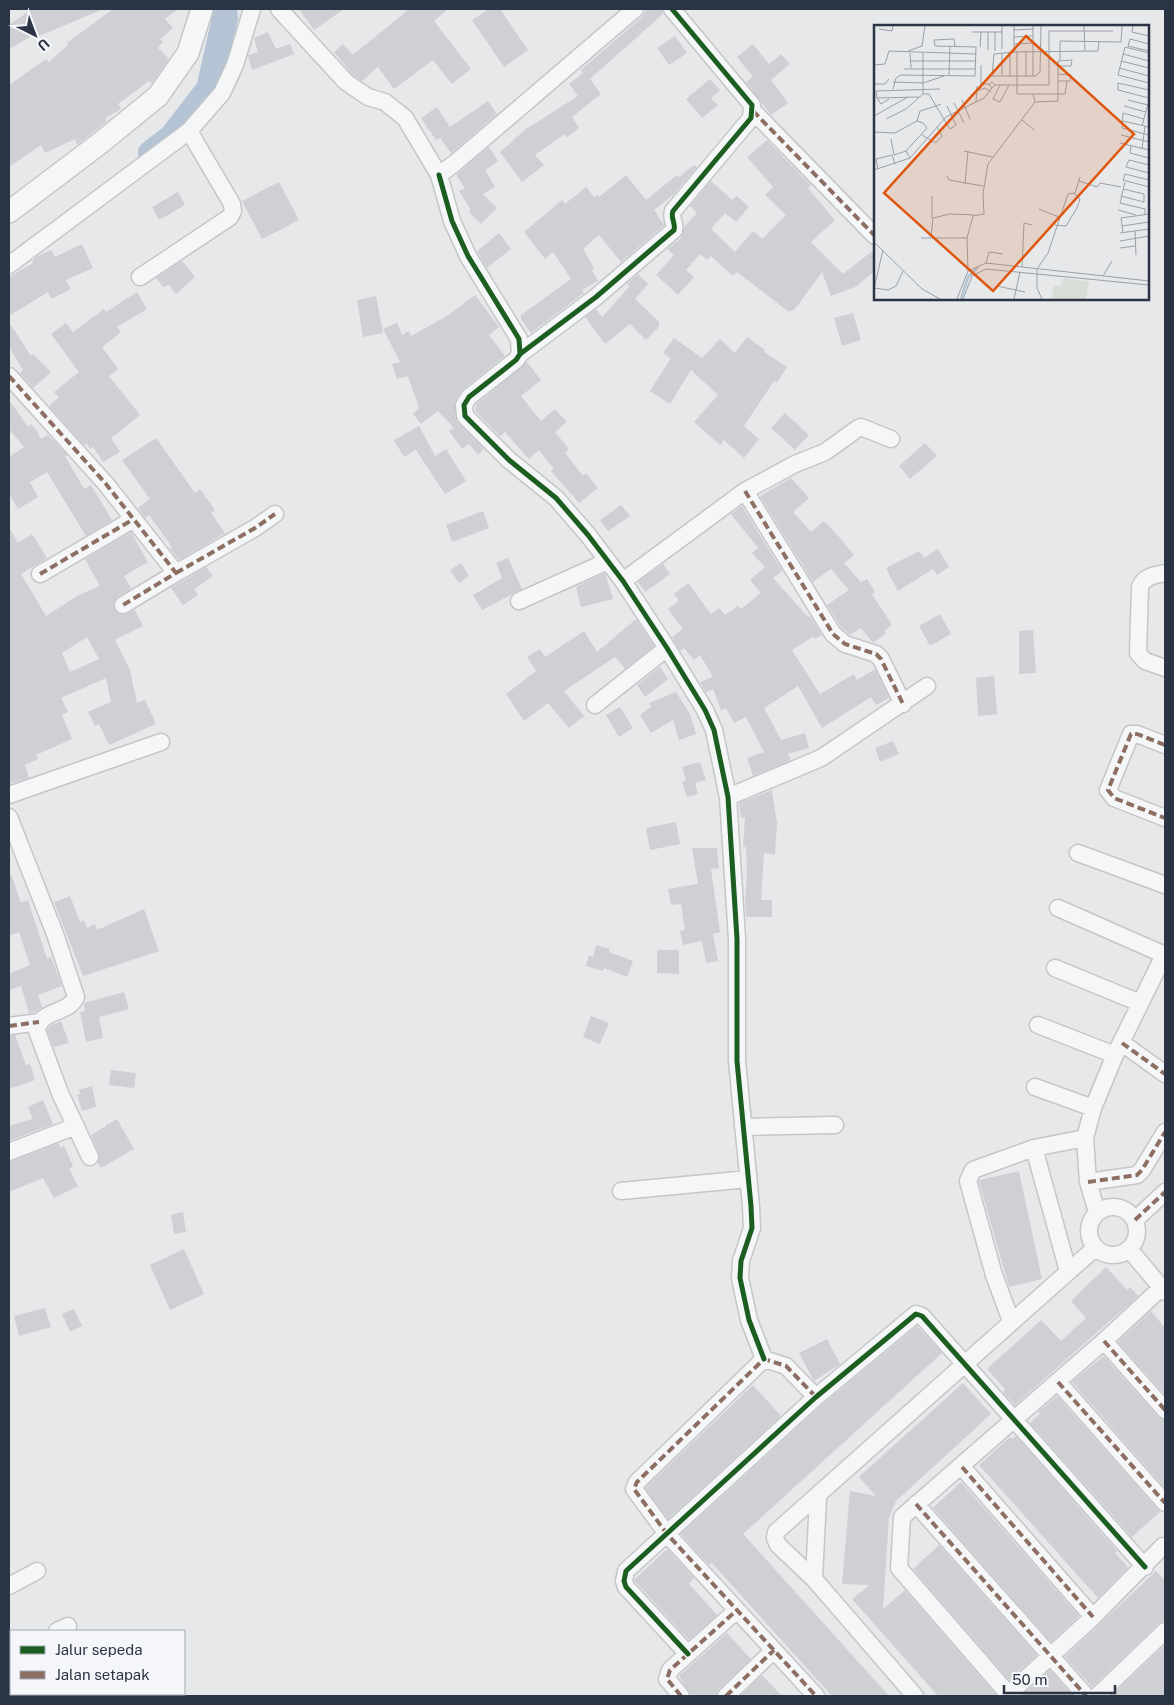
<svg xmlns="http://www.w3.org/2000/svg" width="1174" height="1705" font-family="'Public Sans',sans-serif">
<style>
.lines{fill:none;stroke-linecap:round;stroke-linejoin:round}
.river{stroke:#b4c4d5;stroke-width:26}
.building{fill:#ced0d3;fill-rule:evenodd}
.minor-casing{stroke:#c4c6c8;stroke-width:19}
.tertiary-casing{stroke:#c4c6c8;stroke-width:24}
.minor{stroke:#f5f6f7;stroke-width:16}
.tertiary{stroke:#f5f6f7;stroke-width:21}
.quiet{stroke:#8d6e63;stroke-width:4;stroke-dasharray:8 4;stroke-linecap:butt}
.cycleway-casing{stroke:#f4f6f9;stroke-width:8}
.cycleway{stroke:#1b5e20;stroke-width:5}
.inset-river{fill:none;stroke:#b4c4d5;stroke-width:2.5}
.inset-road{fill:none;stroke:#9ba0a8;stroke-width:1}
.view{fill:#df570f;fill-opacity:0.15;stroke:#df570f;stroke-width:2.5}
.inset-edge{fill:none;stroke:#2b3445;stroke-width:2.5}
</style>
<rect width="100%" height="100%" fill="#e6e8ea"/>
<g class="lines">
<path class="river" d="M151 153 172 137 209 89 225 18 224 9"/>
</g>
<path class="building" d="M32 9H103L37 37 35 34 9 49V25Z
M113 9H178L165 19 173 28 160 39 163 42 158 48 169 59 152 83 149 81 118 104 121 109 105 118 107 121 77 145 75 139 45 153 41 145 9 167V85L46 59 49 62 68 45 67 43Z
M299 9H344L314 30Z
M409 9H448L434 21 471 69 452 84 433 60 394 89 378 67 362 81 353 75 334 52 343 44 353 55Z
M489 9H500L528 50 504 67 472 20Z
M647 9H662L663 14 590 79 601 94 572 117 579 128 567 137 565 134 535 155 544 165 522 182 500 152 526 129 578 96 569 84 583 73 581 70 642 17Z
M268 32 276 49 290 44 294 54 252 70 248 55 258 52 254 38Z
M675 36 687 53 669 65 657 48Z
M753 44 769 64 781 54 790 64 771 80 788 103 771 115 746 82 753 77 737 57Z
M710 79 720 90 711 98 718 105 702 118 686 99Z
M488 101 497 114 451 153 440 138 436 140 421 118 437 107 450 127Z
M767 140 811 185 808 188 835 220 811 242 843 274 875 249V271L855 287 831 296 822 272 795 309 789 312 737 272 733 276 711 256 707 260 700 254 686 270 694 277 678 295 656 275 674 255 667 249 681 238 684 227 697 213 690 206 711 181 732 200 737 196 749 207 736 222 725 213 711 229 735 252 753 231 762 239 786 215 765 195 773 187 747 157Z
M489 147 498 161 485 170 495 187 483 194 497 208 481 224 469 212 471 210 459 191 465 188 456 175Z
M694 165 697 167 674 194 654 210 664 225 621 262 599 235 583 249 594 268 592 270 598 281 582 290 584 293 531 333 521 319V315L571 279 553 252 545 259 524 232 562 200 565 204 586 187 594 197 597 195 599 197 626 175 646 200 677 175 679 177Z
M279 182 299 220 262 239 242 201Z
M178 192 185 205 159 220 152 207Z
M499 233 511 249 487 268 477 251Z
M82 244 93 268 66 280 71 289 51 299 48 292 9 316V277L33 263 32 261 36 257 51 250 55 257Z
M182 261 195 277 176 294 169 285 163 287 156 278Z
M638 274 648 284 635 299 659 322V327L646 340 630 324 605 344 585 317 596 309 602 317 630 286 627 284Z
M137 292 147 309 117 327 121 332 102 347 118 369 109 376 140 415 111 438 120 452 103 462 93 447 90 449 87 444 84 445 49 406 59 397 54 392 79 372 51 334 66 323 73 332 104 309 106 312Z
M475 295 499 327 489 335 505 356 463 389 455 400V417L458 423 484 449 478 455 469 444 462 449 449 431 454 428 438 411 421 424 413 414 419 408 408 376 397 379 392 364 400 362 383 329 397 323 402 335 409 331 411 336 447 316Z
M376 296 383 333 363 337 357 300Z
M853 313 861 340 842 346 834 318Z
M9 322 31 356 33 354 51 372 33 388 20 373 23 370 9 347Z
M747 337 765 350 764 352 787 367 777 383 774 381 744 426 759 439 744 458 724 440 720 445 694 422 718 395 691 370 670 404 650 391 671 358 663 353 674 338 702 358 720 339 735 353Z
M527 362 541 380 521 396 541 421 555 409 567 422 555 432 569 449 565 453 583 476 586 473 598 488 579 503 551 471 554 469 539 450 529 459 505 432 500 436 475 411 477 404Z
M9 400 28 427 31 424 37 431 41 439 48 435 67 455 65 456 84 489 91 485 112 520 86 536 47 472 30 482 38 497 18 509 9 494V457L24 447 9 429Z
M785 413 809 435 795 450 771 428Z
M419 426 435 456 446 449 466 481 445 494 416 450 404 457 394 440Z
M156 438 195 493 200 489 215 510 211 513 225 533 179 560 170 549 172 547 149 515 145 518 138 508 150 499 122 460Z
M925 443 937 456 910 479 899 466Z
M791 478 809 498 793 512 811 532 824 521 841 539 854 555 844 563 861 582 867 579 875 592 872 594 892 625 884 631 886 633 873 643 861 628 850 635 841 627 827 605 849 590 831 569 813 582 760 496Z
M621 505 630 516 608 531 600 520Z
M742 506 782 571 773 578 808 617 810 616 822 635 815 639 814 636 792 650 820 694 854 674 857 680 875 669 889 698 876 705 871 697 822 728 798 686 764 708 781 740 805 733 809 748 788 754 791 760 753 776 747 758 764 752 746 717 734 723 726 708 721 710 713 689 706 692 700 682 713 677 700 655 694 660 684 648 680 651 672 637 683 629 668 609 679 601 674 594 688 583 711 614 719 608 725 615 738 606 741 609 761 593 750 580 765 567 752 553 758 548 731 514Z
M483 511 489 528 452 542 446 525Z
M9 527 18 543 32 534 47 558 21 574 46 616 77 596 100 586 85 559 131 532 148 562 124 576 131 588 117 597 113 606 118 613 123 615 135 610 143 626 115 640 130 670 137 703 145 700 156 724 109 745 99 724 95 726 88 712 111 702 106 678 61 698 68 712 62 715 72 739 36 755 38 759 25 765 29 778 9 784ZM87 637 99 659 70 672 62 653Z
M938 549 949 567 937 575 933 569 898 591 886 568 919 551 924 558Z
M508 558 522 589 482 610 473 595 502 578 496 563Z
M461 563 469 576 459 583 450 570Z
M663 564 670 574 645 592 638 582Z
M206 567 213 576 194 589 198 595 183 605 171 588Z
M605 573 613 599 581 607 576 587Z
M940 614 951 634 930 646 919 626Z
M636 619 654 646 625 669 615 657 564 691 584 716 569 728 548 703 524 721 506 694 536 671 527 657 540 649 545 657 584 631 597 652Z
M1033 630 1036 673 1019 674V631Z
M660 667 668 679 645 697 637 685Z
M994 676 997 714 978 716 976 678Z
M676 692 690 714 696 734 679 740 673 720 651 733 640 715 651 707 649 703Z
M620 707 633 728 619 737 606 715Z
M893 741 899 754 880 762 875 748Z
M700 762 706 780 695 783 698 794 687 797 682 782 686 781 682 767Z
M772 790 777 823 775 854 764 853 761 900H772V917H746L745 900 747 875 746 847H743L745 818H741L739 803Z
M676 822 680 844 650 850 646 828Z
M692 848H717L719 868 711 869 720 932 713 934 718 961 706 963 702 941 683 945 680 931 685 930 681 904 671 905 668 889 698 884Z
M9 874H11L21 903 28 900 47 959 51 957 62 986 38 995 42 1007 35 1012 29 1013 21 986 9 990V974L30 965 19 932 9 936Z
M70 896 80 922 84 920 87 928 95 924 97 930 144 909 159 951 83 976 54 902Z
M596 945 610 949 609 952 633 961 627 977 604 968 603 971 586 966 589 955 593 957Z
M657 950H679V974L657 973Z
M124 992 129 1009 99 1017 103 1038 86 1042 80 1012 85 1011 84 1003Z
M591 1016 609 1023 600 1044 583 1037Z
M61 1021 69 1043 54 1047 47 1031 50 1026Z
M15 1035 26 1065 30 1064 35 1080 9 1089V1036Z
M111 1070 136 1073 134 1088 109 1085Z
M92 1086 96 1107 82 1111 77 1094H80L79 1090Z
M43 1100 53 1124 9 1141V1126L33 1119 28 1107Z
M117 1119 134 1149 101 1168 98 1163 99 1153 91 1135 104 1127 105 1130V1126Z
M59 1143 60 1148 64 1146 73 1166 69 1169 78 1186 54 1198 43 1178 9 1192V1162Z
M1019 1171 1042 1279 1009 1287 979 1182 980 1180Z
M183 1212 186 1232 174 1234 171 1215Z
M184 1249 204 1294 170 1310 150 1265Z
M1106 1267 1127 1290 1130 1287 1138 1296 1015 1405 1003 1392 1005 1389 987 1369 1041 1320 1061 1341 1086 1318 1071 1301Z
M45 1308 51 1327 19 1336 14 1316Z
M74 1309 82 1326 70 1332 62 1314Z
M1151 1311 1165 1328V1395L1118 1342Z
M917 1326 942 1353 743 1534 889 1696H832L712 1563 709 1565 681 1534 823 1404Z
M827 1339 840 1364 814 1381 799 1353Z
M1104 1356 1158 1417 1165 1420V1488L1072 1382Z
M963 1383 991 1414 896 1501 889 1518 883 1609 905 1590 997 1696H938L852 1599 870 1585 842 1584 850 1491 876 1496 859 1477Z
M753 1385 781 1416 668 1519 645 1488Z
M1057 1396 1160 1512 1132 1537 1030 1423 1040 1414 1038 1412Z
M1016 1436 1117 1551 1115 1553 1128 1567 1098 1598 979 1465 1010 1437 1012 1439Z
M961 1482 1079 1616 1051 1642 933 1508Z
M939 1545 1037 1655 1009 1680 913 1569Z
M667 1549 694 1578 689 1584 717 1615 689 1640 634 1580Z
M1156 1571 1165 1580V1621L1158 1624 1092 1687 1065 1657Z
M727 1633 751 1659 719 1689 716 1696H691L679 1676Z
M1165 1645V1696H1111Z
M1050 1670 1073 1696H1022Z
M762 1675 782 1696H740Z"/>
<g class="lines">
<g class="minor-casing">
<path id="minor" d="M279 9 346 82 368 97 385 102 405 118 439 175 455 163 635 9
M753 111 875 236
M439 175 452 221 468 256 519 339 520 354 516 360 469 397 464 405 465 416 509 460 556 498 588 535 623 581 667 648 705 710 714 730 728 797 737 939V1061L751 1206 752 1228 741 1261 740 1278 749 1320 764 1359
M9 265 189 131 222 93 235 65 252 9
M140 277 230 217 233 211 232 204 189 131
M520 354 596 297 674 230C676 223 670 218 673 211L751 118 752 105 672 9
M9 376 106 484 176 573 123 605
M745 491 833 634 845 644 876 654 881 659 903 704
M176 573 255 528 275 514
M1165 573C1155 575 1144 576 1140 587L1138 653 1145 661 1165 668
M40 574 132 520
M623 581 745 491 795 464 825 452 857 429 861 427 891 439
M519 601 608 561
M595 705 667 648
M1165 745 1137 734H1131L1108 790 1114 798 1165 818
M9 795 161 742
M728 797 821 758 927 686
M9 817 55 934 76 997C68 1015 39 1009 37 1031L60 1093 90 1157
M1078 853 1165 885
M1058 908 1165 955
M1055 968 1140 1003
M1038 1025 1115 1055
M9 1026 39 1022
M1122 1043 1165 1074
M1035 1087 1093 1108
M743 1127 835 1125
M1034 1148 1085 1138
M9 1152 76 1126
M1088 1182 1137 1175 1142 1170 1165 1132
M621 1191 748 1179
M1089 1231a24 24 0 1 1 48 0a24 24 0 1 1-48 0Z
M1097 1212 1088 1182 1085 1138 1093 1108 1115 1055 1165 953
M1135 1220 1165 1192
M1129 1249 1165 1292
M1011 1321 994 1275 968 1181 973 1170 1034 1148 1068 1271
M1104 1341 1165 1410
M1058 1382 1165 1503
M816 1397 786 1366 764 1359 637 1482 634 1489 667 1534 816 1696
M962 1467 1093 1617
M916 1504 1086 1696
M814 1579 818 1498
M9 1586 37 1571
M57 1631 68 1626
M688 1654 626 1587 624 1581 626 1571 816 1397 916 1314 922 1316 1145 1567
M9 1657 11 1656
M122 1694 123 1696
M52 1696 56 1694
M681 1696 667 1679 670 1670 737 1610
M726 1696 774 1650
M915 1696 814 1579 778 1545 775 1538 776 1532 1095 1248
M1007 1696 1093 1617 1163 1546
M1010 1696 899 1568 902 1517 1104 1341 1161 1288
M1097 1696 1165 1631"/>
</g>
<g class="tertiary-casing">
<path id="tertiary" d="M9 212 99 144 158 96 188 53 202 9"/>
</g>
<use href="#minor" class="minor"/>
<use href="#tertiary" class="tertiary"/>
<path class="quiet" d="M753 111 875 236
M9 376 106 484 176 573 123 605
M745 491 833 634 845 644 876 654 881 659 903 704
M176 573 255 528 275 514
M40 574 132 520
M1165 745 1137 734H1131L1108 790 1114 798 1165 818
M9 1026 39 1022
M1122 1043 1165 1074
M1088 1182 1137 1175 1142 1170 1165 1132
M1135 1220 1165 1192
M1104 1341 1165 1410
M1058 1382 1165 1503
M816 1397 786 1366 764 1359 637 1482 634 1489 667 1534 816 1696
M962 1467 1093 1617
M916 1504 1086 1696
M681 1696 667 1679 670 1670 737 1610
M726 1696 774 1650"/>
<g class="cycleway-casing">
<path id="cycleway" d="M439 175 452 221 468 256 519 339 520 354 516 360 469 397 464 405 465 416 509 460 556 498 588 535 623 581 667 648 705 710 714 730 728 797 737 939V1061L751 1206 752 1228 741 1261 740 1278 749 1320 764 1359
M520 354 596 297 674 230C676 223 670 218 673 211L751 118 752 105 672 9
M688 1654 626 1587 624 1581 626 1571 816 1397 916 1314 922 1316 1145 1567"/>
</g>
<use href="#cycleway" class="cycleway"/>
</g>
<g transform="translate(874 25)">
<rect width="275" height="275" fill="#e6e8ea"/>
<path d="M189 253 215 257 212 274H178L180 261H187Z" fill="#d6ded6"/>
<path class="inset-river" d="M87 274 94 252 104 242"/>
<path class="inset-road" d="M210 1 211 26M259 1 258 7 275 11M5 4 18 6 19 1M140 5 159 4M98 7H128M140 12 159 11M140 19 159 18M275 19 256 14 254 21 275 26M106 22 107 7M128 24V1M114 25V7M34 26 48 21 51 1M121 26V7M143 26V69H191L193 56M140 27 224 26 225 16M36 28 37 43M275 28 251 22 244 50 275 58M249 29 275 36M186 35V16L247 17 248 1M36 36H102M247 36 275 43M0 40 11 39 15 26 102 29M107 40V59H115M245 43 275 51M30 44H102M184 49 197 50 196 56H184M75 50 76 21M128 50V29M119 51H161L166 47 167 1M136 51V29M152 51V26M159 51V1M118 52 120 29 140 27V1M19 57 49 58 70 51M0 59H11L15 54M121 60 118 63 115 60 118 57 121 60H175V6H239M126 60 119 74 126 77 135 60M19 64 22 53 27 50 101 51 102 22 61 21 60 15 80 14 81 21M275 65 244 58V65L275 73M102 66 111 63 117 67M159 69 161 77 184 76V36L198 35 197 41H184M45 72 3 73 2 66 66 64M3 73 7 79 15 74M88 75 96 94M254 75 274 80M102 77 103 61M80 78 90 98M67 79 62 81 76 104 82 100 73 81M250 81 272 87M0 91 34 72M12 94 32 84 49 69V28M270 94 249 88 248 103 275 110M148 95 160 105M43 96 46 86 62 81 55 69H49M249 96 275 102M268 101 275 75M0 107 21 108 43 96 49 98 53 103 32 126 36 133M48 110 62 118 68 111 63 102M247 110 275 117M17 114 20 130 32 126M246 118 275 125M257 121 256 128 275 133M268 124 271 101M90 126 118 132M275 140 255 135 252 142 275 148M4 144 2 134 18 130 21 139M0 145 36 133 72 92 110 73 118 63M73 151 75 155 109 161M275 155 251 149 249 155 275 162M205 156 223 162 226 158 247 162M251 157 246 178 271 184V190M91 159 94 126M58 171V193M247 171 270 177V169L249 164M165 184 185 192M244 185 262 190M181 200 192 201 203 183 206 174 200 168M248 201 275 197M261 206 262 230M246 208 275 204M249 208 247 193 275 189M57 212 59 193 76 189 100 190M47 213H93L94 246M93 213 99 191 110 189 109 168 114 139 161 77M246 216 275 211M0 217 48 264 66 274M246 223 261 221M112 238 115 227 129 229M148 242 150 198 158 200M229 251 238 236M123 261 151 267M0 263 14 265 22 261 29 246M0 263 9 225M83 274 94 246 112 238 275 256M89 274 98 251 112 244 275 260M140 274 146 247M168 274 163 263V244L174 228 194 169 201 168 206 152"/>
<path class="view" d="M152 11 260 109 119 266 10 168Z"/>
<rect width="275" height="275" class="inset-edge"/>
</g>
<rect width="1174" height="1705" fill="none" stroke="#2b3445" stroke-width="20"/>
<rect x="10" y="1630" width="175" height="65" fill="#f4f6f9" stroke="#a4a8b1"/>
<rect x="20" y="1646" width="25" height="8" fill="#1b5e20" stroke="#a4a8b1"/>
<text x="55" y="1655" font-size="15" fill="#2b3445">Jalur sepeda</text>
<rect x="20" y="1671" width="25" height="8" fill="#8d6e63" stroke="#a4a8b1"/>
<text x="55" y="1680" font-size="15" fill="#2b3445">Jalan setapak</text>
<g transform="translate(35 35) rotate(138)" stroke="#f4f6f9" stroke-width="4" paint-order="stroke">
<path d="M0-4L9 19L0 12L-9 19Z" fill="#2b3445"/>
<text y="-8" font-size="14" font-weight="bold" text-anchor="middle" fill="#2b3445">U</text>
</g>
<path d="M1004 1685v8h111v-8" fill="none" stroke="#2b3445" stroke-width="2.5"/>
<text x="1012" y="1685" font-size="15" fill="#2b3445" stroke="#f4f6f9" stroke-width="4" paint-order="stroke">50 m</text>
</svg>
